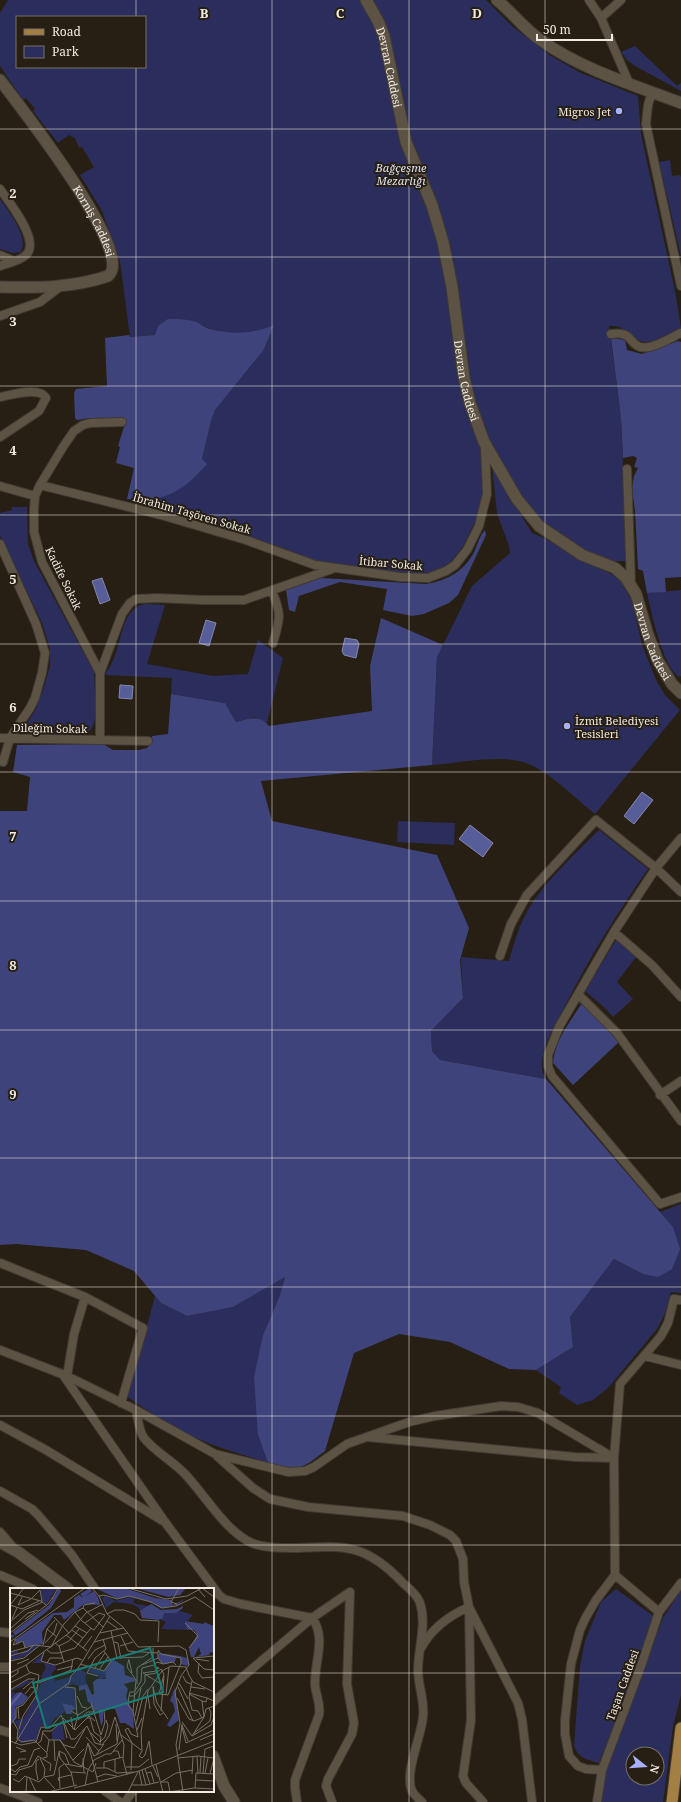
<svg xmlns="http://www.w3.org/2000/svg" width="681" height="1802" font-family="'Noto Serif',serif">
<style>
.green{fill:#2b2e5c;fill-rule:evenodd}
.forest{fill:#3f437c}
.water{fill:#575d98;stroke:#8587ae}
.lines{fill:none;stroke-linecap:round;stroke-linejoin:round}
.minor-casing{stroke:#413a32;stroke-width:10}
.secondary-casing{stroke:#413a32;stroke-width:13}
.primary-casing{stroke:#413a32;stroke-width:13}
.minor{stroke:#5d5345;stroke-width:8}
.secondary{stroke:#5d5345;stroke-width:11}
.primary{stroke:#a47f44;stroke-width:11}
.grid{fill:none;stroke:#f0eae2;stroke-width:1;stroke-opacity:0.55}
.poi-dot{fill:#a7b1fc;stroke:#271f13;stroke-width:1.5}
.labels{text-anchor:middle;dominant-baseline:central;stroke-width:4;stroke-linejoin:round;paint-order:stroke}
.street-label{font-size:11px;fill:#f0eae2;stroke:#271f13}
.poi-label{font-size:11px;fill:#f0eae2;stroke:#271f13;text-anchor:end}
.park-label{font-size:11px;font-style:italic;fill:#e0e3f5;stroke:#271f13}
.inset-river{fill:none;stroke:#575d98;stroke-width:2}
.inset-road{fill:none;stroke:#777066;stroke-width:1}
.view{fill:#1a7c74;fill-opacity:0.15;stroke:#1a7c74;stroke-width:2}
.inset-edge{fill:none;stroke:#f0eae2;stroke-width:2}
.grid-label{font-size:13px;text-anchor:middle;font-weight:bold;fill:#f0eae2;stroke:#271f13;stroke-width:4;stroke-linejoin:round;paint-order:stroke}
</style>
<rect width="100%" height="100%" fill="#271f13"/>
<path class="green" d="M8 0H486L512 26 551 56 581 73 638 96 641 134 675 291 681 328C671 332 657 342 646 342 632 342 627 324 609 326L621 418 627 561H607L585 551 544 524 533 513 512 479 485 442C485 456 487 471 486 485 484 499 479 514 473 526 459 557 450 571 414 575L310 560 275 545 127 499 138 500 206 464 202 459 211 421 215 410 263 351 273 326C249 336 221 336 197 323L155 335 130 337 120 261 102 211 80 175 94 167 82 147 79 148 75 138 69 135 58 143 33 111 35 109 26 98 23 100 0 66V13ZM17 17H145V67H17Z
M635 46 677 86 681 83V91L635 66 627 60 621 52Z
M670 160 672 176 680 175 681 177V256L659 162Z
M0 199C9 212 29 237 21 252L13 253 0 249Z
M492 467 532 533 546 539 578 558 613 575 621 582 632 601 642 645 657 682 665 695 680 710 595 814C576 799 549 771 526 763 503 754 458 763 432 765L437 657 472 586 510 553 509 546 497 513Z
M12 507H27L28 544 34 561 94 672 96 714 94 723 91 729 86 734 82 735 23 733 24 728 36 709 44 687 50 666V649L42 623 0 536V513L12 510Z
M681 590V676L679 677C662 665 652 614 647 593Z
M145 604 165 605 147 664 213 676 248 674 258 640 283 658 267 723 255 717 236 722 225 703 171 694 172 678 105 675C108 669 112 664 114 658 122 640 122 608 145 604Z
M398 821 455 823 454 845 397 842Z
M599 830 648 869C617 913 589 958 565 1006 556 1024 544 1042 542 1062 541 1069 543 1074 546 1079L440 1060 432 1051 431 1031 463 998 461 957 509 961C514 943 519 925 529 908 547 879 575 854 599 830Z
M616 940 636 957 617 982 633 999 613 1017 606 1009 585 991Z
M681 1204V1293L671 1292 665 1313 657 1329 608 1388 593 1400 577 1405 559 1393 561 1387 536 1370 573 1347 570 1317 614 1259 643 1274 673 1227 660 1212Z
M285 1277 280 1295 263 1335 258 1435 268 1463C242 1454 213 1447 188 1434 167 1424 147 1411 128 1397L155 1296 161 1303 187 1316 233 1307Z
M616 1589 652 1615 653 1619 637 1668 599 1763C588 1760 578 1758 574 1746L580 1666 585 1641 601 1602Z
M681 1590V1695L673 1726 663 1802H599L606 1767 663 1618ZM633 1754H657V1778H633Z"/>
<path class="forest" d="M168 319C178 319 187 319 196 322 201 324 205 328 210 329 233 335 253 334 274 325L263 351 215 410 211 421 202 459 207 464C183 491 165 503 127 499L134 468 116 463 120 447 118 446 126 420C110 417 94 417 77 420L75 418 74 393 76 389 107 386 105 338 129 335 130 337 155 335 158 326Z
M611 338 625 340 627 350 642 354 678 341 681 342V577L665 578 666 592 647 593 643 571 638 569 635 510 632 490 634 476 638 468 634 467 637 458 633 456 623 458 621 418Z
M485 530 486 535 458 595 449 603 424 614 412 616 383 610 387 589 340 582 299 596 295 612 289 610 286 590 321 578 426 584C447 581 466 570 475 550 478 543 480 535 485 530Z
M381 618 443 645 437 657 432 765 261 781 272 821 437 855 469 928 460 960 463 998 431 1031 432 1051 440 1060 546 1079 673 1227 680 1249 672 1269 658 1277 643 1274 614 1259 570 1317 573 1347 536 1370 509 1369 450 1342 399 1334 354 1353 325 1451 309 1463 298 1468 286 1467 268 1463 258 1435 254 1377 263 1335 280 1295 285 1277 233 1307 187 1316 161 1303 134 1271 86 1250 16 1244 0 1245V811H27L30 777 13 772 17 745 103 744 113 750H139L147 748 151 744 152 736 168 734 171 694 225 703 236 722C249 719 259 714 269 726L372 711 370 666Z
M582 1003 619 1042 573 1085 553 1063C555 1040 570 1022 582 1003Z"/>
<path class="water" d="M102 578 110 600 100 604 92 581Z
M206 620 216 623 209 646 199 643Z
M345 638 357 640 359 644 356 658 344 655 342 651Z
M120 685 133 686 132 699 119 698Z
M642 792 653 800 634 824 624 816Z
M470 825 493 843 483 857 459 839Z"/>
<g class="lines">
<g class="minor-casing">
<path id="minor" d="M589 0 601 18 629 83
M601 18 621 0
M652 92 648 105 646 124 681 286
M0 189C9 202 41 241 26 255 20 261 8 263 0 266
M0 255 14 261
M0 316 40 302 61 286
M611 334C633 331 628 343 640 347 652 350 670 338 681 333
M0 397C11 395 40 386 46 398L39 411 0 437
M627 469 631 584
M40 485 161 515 246 540 315 565 400 577 428 578 446 571 455 565 467 550 479 526 487 494 485 446
M0 486 35 496
M0 544 36 624 45 653 42 673 35 698 30 708 10 738 3 762
M272 591C282 615 280 619 273 643
M100 673 122 614 130 603 136 599 157 598 203 600H244L332 569
M0 738 148 741
M100 740V673L42 562 34 532V509L35 496 40 485 63 447 74 431 83 425 90 423 122 422
M681 838 656 868 614 932 559 1027 548 1055V1066L552 1076 660 1204 681 1197
M614 932 652 965 681 997
M500 956 511 924 527 895 596 820 656 868 681 892
M578 994 617 1033 681 1121
M660 1095 681 1081
M0 1263 85 1297
M0 1350 67 1376 136 1410 215 1454 288 1472 305 1471 314 1467 347 1444 409 1422 435 1416 501 1406 518 1407 538 1413 614 1458
M645 1356 681 1365
M63 1375 165 1522 219 1595 224 1599 241 1604 312 1618C327 1638 314 1662 315 1685 316 1696 321 1704 319 1715L295 1780V1788L297 1802
M67 1376 74 1334 85 1297 143 1328 121 1403
M136 1410C138 1418 139 1432 144 1438 155 1452 173 1461 185 1474 205 1495 226 1532 252 1543 265 1548 280 1548 294 1548 346 1546 365 1543 403 1583 409 1588 418 1596 420 1603 427 1624 418 1649 418 1670 418 1686 425 1701 423 1717 421 1738 404 1773 412 1791 414 1795 419 1799 422 1802
M0 1425 46 1450 163 1521
M368 1437 575 1457 614 1458
M217 1456 253 1488 270 1499 308 1507 403 1516 430 1525 450 1535 456 1541 463 1559 464 1582 469 1607 471 1720 463 1776 466 1783 483 1802
M0 1491 32 1509 39 1516 72 1555 95 1589
M0 1532 13 1547
M0 1575 33 1589
M615 1575 659 1612
M470 1609 518 1703 522 1719 532 1802
M0 1632 11 1633
M421 1648C432 1628 448 1616 469 1607
M0 1667H11
M213 1702 312 1618 350 1592 347 1684 354 1723 352 1734 328 1779 326 1786 332 1802
M0 1730 11 1733
M602 1770 586 1769 578 1766 569 1756 565 1734V1720L571 1664 580 1630 586 1617 596 1600 615 1575 614 1458 620 1384 661 1336 668 1323 674 1299 681 1300
M0 1788 38 1802
M105 1791 120 1802
M125 1802 133 1791
M597 1802 602 1770 641 1666 659 1612 681 1583"/>
</g>
<g class="secondary-casing">
<g id="secondary">
<path id="s1" d="M366 0 378 21 384 36 406 142 432 205 443 242 452 287 464 378 470 403 484 442 517 499 539 526 582 555 615 568 626 578 636 594 648 635 658 661 672 684 681 693"/>
<path d="M497 0C513 13 525 30 542 41 583 70 634 85 681 103"/>
<path id="s2" d="M0 80C18 104 137 254 108 276 73 288 36 288 0 287"/>
<path d="M0 1542 18 1552 68 1589"/>
<path d="M213 1756 224 1786 234 1802"/>
</g>
</g>
<g class="primary-casing">
<path id="primary" d="M672 1802 681 1728"/>
</g>
<use href="#minor" class="minor"/>
<use href="#secondary" class="secondary"/>
<use href="#primary" class="primary"/>
</g>
<path class="grid" d="M136 0V17M272 0V1802M409 0V1802M545 0V1802M136 67V1589M0 129H681M0 257H681M0 386H681M0 515H681M0 644H681M0 772H681M0 901H681M0 1030H681M0 1158H681M0 1287H681M0 1416H681M0 1545H681M0 1673H11M213 1673H681M136 1791V1802"/>
<g class="poi-dot">
<circle cx="619" cy="111" r="4"/>
<circle cx="567" cy="726" r="4"/>
</g>
<g class="labels">
<g class="street-label">
<text stroke="none"><textPath href="#s1" startOffset="72">Devran Caddesi</textPath></text>
<text stroke="none"><textPath href="#s2" startOffset="170">Korniş Caddesi</textPath></text>
<text stroke="none"><textPath href="#s1" startOffset="396">Devran Caddesi</textPath></text>
<text transform="translate(192 513) rotate(16)">İbrahim Taşören Sokak</text>
<text transform="translate(391 563) rotate(5)">İtibar Sokak</text>
<text transform="translate(64 578) rotate(64)">Kadife Sokak</text>
<text stroke="none"><textPath href="#s1" startOffset="732">Devran Caddesi</textPath></text>
<text transform="translate(50 728) rotate(1)">Dileğim Sokak</text>
<text transform="translate(622 1685) rotate(-70)">Taşan Caddesi</text>
</g>
<g class="poi-label">
<text x="611" y="111">Migros Jet</text>
<text x="575" y="720" text-anchor="start">İzmit Belediyesi<tspan x="575" dy="13">Tesisleri</tspan></text>
</g>
<g class="park-label">
<text x="401" y="167">Bağçeşme<tspan x="401" dy="13">Mezarlığı</tspan></text>
</g>
</g>
<g transform="translate(10 1588)">
<rect width="204" height="204" fill="#271f13"/>
<path d="M33 0H47L36 17 32 12 31 2ZM95 8 106 13 119 9 125 11 123 14 126 16 139 18 130 24 129 20 122 16 104 14 96 20 92 10ZM170 23 183 27 177 34 181 42 151 41 156 34 148 31 154 25ZM25 57 27 59 16 68 0 73V64L8 63V66L3 68 9 67ZM34 65 31 74 45 77 46 81 41 86 43 88 33 94 31 88 36 80 34 75H22ZM80 80 95 83 96 90 89 91 88 87 78 84ZM69 81 77 85 75 90 77 96 70 98 62 96 58 98 64 100 66 121 62 117 52 115 55 124 45 130 39 139 31 138 26 153 9 155 11 153 7 151 9 141 4 133 13 131 27 107 30 96 44 89 45 93 62 88ZM17 92 21 94 2 103 5 106 0 113V103ZM52 134 55 152H42V143Z" fill="#2b2e5c"/>
<path d="M49 0 51 3 41 20 15 41 0 51V46L5 48 3 44 39 17ZM80 0 82 3 74 9 84 3 88 9 90 17 74 16 54 32 51 27H44L32 44 33 56 15 59 13 52 6 57V51L43 25 57 24 64 19V10L69 7 72 9H73L70 6ZM85 0H115L145 10 161 12 163 17 175 11 167 17 151 20 144 15 119 8 108 11ZM125 0H176L170 7 158 9ZM141 16 151 22 167 21 173 18V20L166 25H154L153 30 148 32 132 30 130 23ZM175 33 194 36V34L204 38V64L199 65 200 67 186 69 191 66 189 59 184 69H181L179 61 187 47 184 42 177 41ZM149 65 170 68 177 70 179 75 177 78 171 76 170 69 166 70 165 74 153 76 148 70ZM102 71 114 78 115 87 124 90 126 93 114 96 118 101 116 109 123 124 124 141 115 135H110L105 121H99L93 122V134L91 138 88 122 84 124 80 114 78 115 75 101 69 103V98L77 96 82 107 84 106 83 94 87 91H96L95 83ZM165 99 169 132 160 139 157 137 165 123 163 115 160 113ZM11 104 18 109 13 116 5 119 6 129 0 139V113L6 105ZM52 115 62 117 66 121 61 123 62 126H56Z" fill="#3f437c"/>
<path class="inset-river" d="M0 118 11 105"/>
<path class="inset-road" d="M82 0 89 8 97 26 113 39 128 59 169 58 176 62 179 77 171 88 165 104 170 135 166 157 173 204M118 0 156 11 177 8 192 0M187 0 195 9M192 0 204 9M0 5 31 13 36 17M89 8 94 7 107 11 119 8 141 14 152 20 166 18 185 9 204 22M12 9 8 17 21 11 30 2 32 13M42 11 48 0M167 16 161 14 169 0M0 17 12 21 29 13M0 17 14 0M73 20 74 17 85 15M65 24 71 32 82 41 84 42 95 27 89 25 75 35M97 26 105 22H114L125 26 130 32 149 33 148 54M44 29 59 45M2 31 7 20M15 31 25 24M97 33 108 41M0 34 14 22 33 14M175 35 188 48 179 60M65 38 77 45M0 41 18 25 28 22M37 41 47 49M62 42 73 50M101 43 107 70 133 69 139 65M0 45 38 16 43 9M90 45 114 40M56 47 77 63M111 48 118 63 148 65M6 51 3 57 13 53 15 60M0 54 75 0M84 54 118 45M104 54 108 55 111 71M35 55 44 45 47 35M45 55 49 58 54 74M33 57 37 41 45 32M49 58 59 53 69 41M110 58 123 54M73 60 82 48M37 62 41 65H49L65 60 81 40M148 63V70L152 75M0 64 25 57 41 59 53 37 65 24 73 20 93 39M34 64 31 73 45 77 67 70 72 72M0 68 18 63 24 57M183 70 194 81 204 82M183 70 204 68M78 71 85 62 95 57M119 71 117 79 126 92 123 123 128 149 121 146 118 140 115 142 122 155 131 162M186 71 199 73M119 72 122 85M0 73 14 70 30 57M37 75 40 70H53M189 75 188 84 192 90 204 89M7 76 19 71M70 76 94 83 101 73 94 63M132 77 148 70M84 81 95 65M149 81 148 79 146 83 133 85 151 96M47 82 63 78M89 82 98 69M0 85 16 77M179 87 183 94 204 104M88 88 77 85 85 70 96 61 93 51M173 88 176 94 181 96M0 90 8 85V82M0 95 20 85M29 95 61 82 63 71M169 95 178 111M127 96V80L143 69V60M28 98 13 117 6 120V130L3 133 8 142 7 151 12 154 24 152 37 165V169L33 170M143 98 144 116 150 127 153 125M55 99 65 100 67 127M143 99 147 115 158 131M168 99 183 133M181 99 195 101M13 101 24 92M0 102 18 91H25M125 103 131 93 132 80 144 77 147 74 153 76 163 74 166 77M179 105 197 110M15 106 21 99 25 100M179 106 192 113M156 107 159 79M67 108 72 119 77 120M119 108 118 117 123 123M124 108 135 94V87L146 85 151 81 154 86 149 106 158 107 171 75V70L151 66 148 62M124 108H119L120 104H124M138 108 140 121M167 110 179 131 184 133 194 129 192 113 196 114 197 110 204 113M81 115 91 147 95 134 94 123M29 116 26 109 29 87 19 84 16 77 59 45 76 25 93 16M8 119 9 131M182 122 179 109 182 93M182 122 188 123 192 130M61 123 68 127 82 118M151 123 154 88M125 128 131 100M61 129 63 141M53 130 65 142 79 128 85 133M77 130H80L84 144 91 149 90 156M68 132 78 124H85M53 133 57 150M172 134 182 148M106 136 107 153M126 136 133 108 138 101M172 137 178 153M172 139 176 155 204 142M9 141 13 128 26 108M64 142 68 127M127 142 132 130M33 145 39 152H50M81 145 90 154M183 146 200 133 201 125 199 120M111 147 122 155M182 148 194 129 196 121 204 118M182 148 201 137 204 129M76 149 89 163M44 152 45 173M50 152 64 174 83 184 86 175M50 152 54 157 64 160 75 141M190 152 204 146M0 153 11 157 26 154 31 139 40 140 51 127 61 151H65L77 138 85 155 92 157 99 148 105 129 114 157 113 171 117 187M90 154 95 149 98 138 96 132M78 155 88 194M5 156 29 116 59 95 61 88 67 82 100 28M27 156 31 153 33 143H41L53 133M79 157 84 168M6 159 16 163 10 164M169 162 172 136M49 163 50 170 61 184 64 197M49 163 55 166 59 176M103 163H108L110 170M37 164 39 152M86 167 94 156M84 168 107 156 109 143M187 168 188 185M30 170 35 181 34 189M73 170 74 184M168 170 188 168 204 170M105 171V184M63 172 74 161M55 176 72 179M142 177 139 153 135 167 132 170 129 168 132 163 131 144 138 103 152 83 161 78 176 79 179 87M146 177 153 204M1 178 7 176 9 171H16M72 178 78 155M143 178 148 189M116 179H129L139 171M0 180 5 184 10 179 18 177 24 162 30 160M86 180H97L107 185 124 184M94 180V174L113 169M135 181 140 196M78 182 84 172 96 166H101L112 152M121 182 122 155M132 182 136 197M129 183 132 197M61 184 76 185M137 185 141 184 144 195M190 185 191 168M193 185 195 161 204 158M195 185 198 170M0 186 6 187 9 182 22 178 28 168 41 176 40 183M182 186 183 169M200 186 204 170M19 189 26 204M34 189 44 187 49 164M87 189 95 186 107 188M35 190 45 201M3 191 9 194 15 188 29 194 34 189M28 192 26 182V173L29 171M186 192 204 193M49 193 48 190 61 187M151 194 166 185 183 182M151 194H158L160 204M122 197H136L149 194M75 198 78 182M50 200 49 180 54 176M64 200 129 183 204 153M185 200 186 185 204 186M16 204 17 189M38 204 67 197M118 204 128 184M159 204 184 200 204 201M162 204H188"/>
<path class="view" d="M140 60 153 104 36 140 23 95Z"/>
<rect width="204" height="204" class="inset-edge"/>
</g>
<g class="grid-label">
<text x="204" y="18">B</text>
<text x="340" y="18">C</text>
<text x="477" y="18">D</text>
<text x="13" y="198">2</text>
<text x="13" y="326">3</text>
<text x="13" y="455">4</text>
<text x="13" y="584">5</text>
<text x="13" y="712">6</text>
<text x="13" y="841">7</text>
<text x="13" y="970">8</text>
<text x="13" y="1099">9</text>
</g>
<rect x="16" y="16" width="130" height="52" fill="#271f13" stroke="#777066"/>
<rect x="24" y="29" width="20" height="6" fill="#a47f44" stroke="#777066"/>
<text x="52" y="36" font-size="12" fill="#f0eae2">Road</text>
<rect x="24" y="46" width="20" height="12" fill="#2b2e5c" stroke="#777066"/>
<text x="52" y="56" font-size="12" fill="#f0eae2">Park</text>
<g transform="translate(645 1766) rotate(107)"><circle r="19" fill="#271f13" stroke="#777066"/>
<path d="M0-3L7 15L0 10L-7 15Z" fill="#a7b1fc"/>
<text y="-6" font-size="11" font-weight="bold" text-anchor="middle" fill="#f0eae2">N</text>
</g>
<path d="M537 34v6h75v-6" fill="none" stroke="#f0eae2" stroke-width="2"/>
<text x="543" y="34" font-size="12" fill="#f0eae2" stroke="#271f13" stroke-width="3" paint-order="stroke">50 m</text>
</svg>
